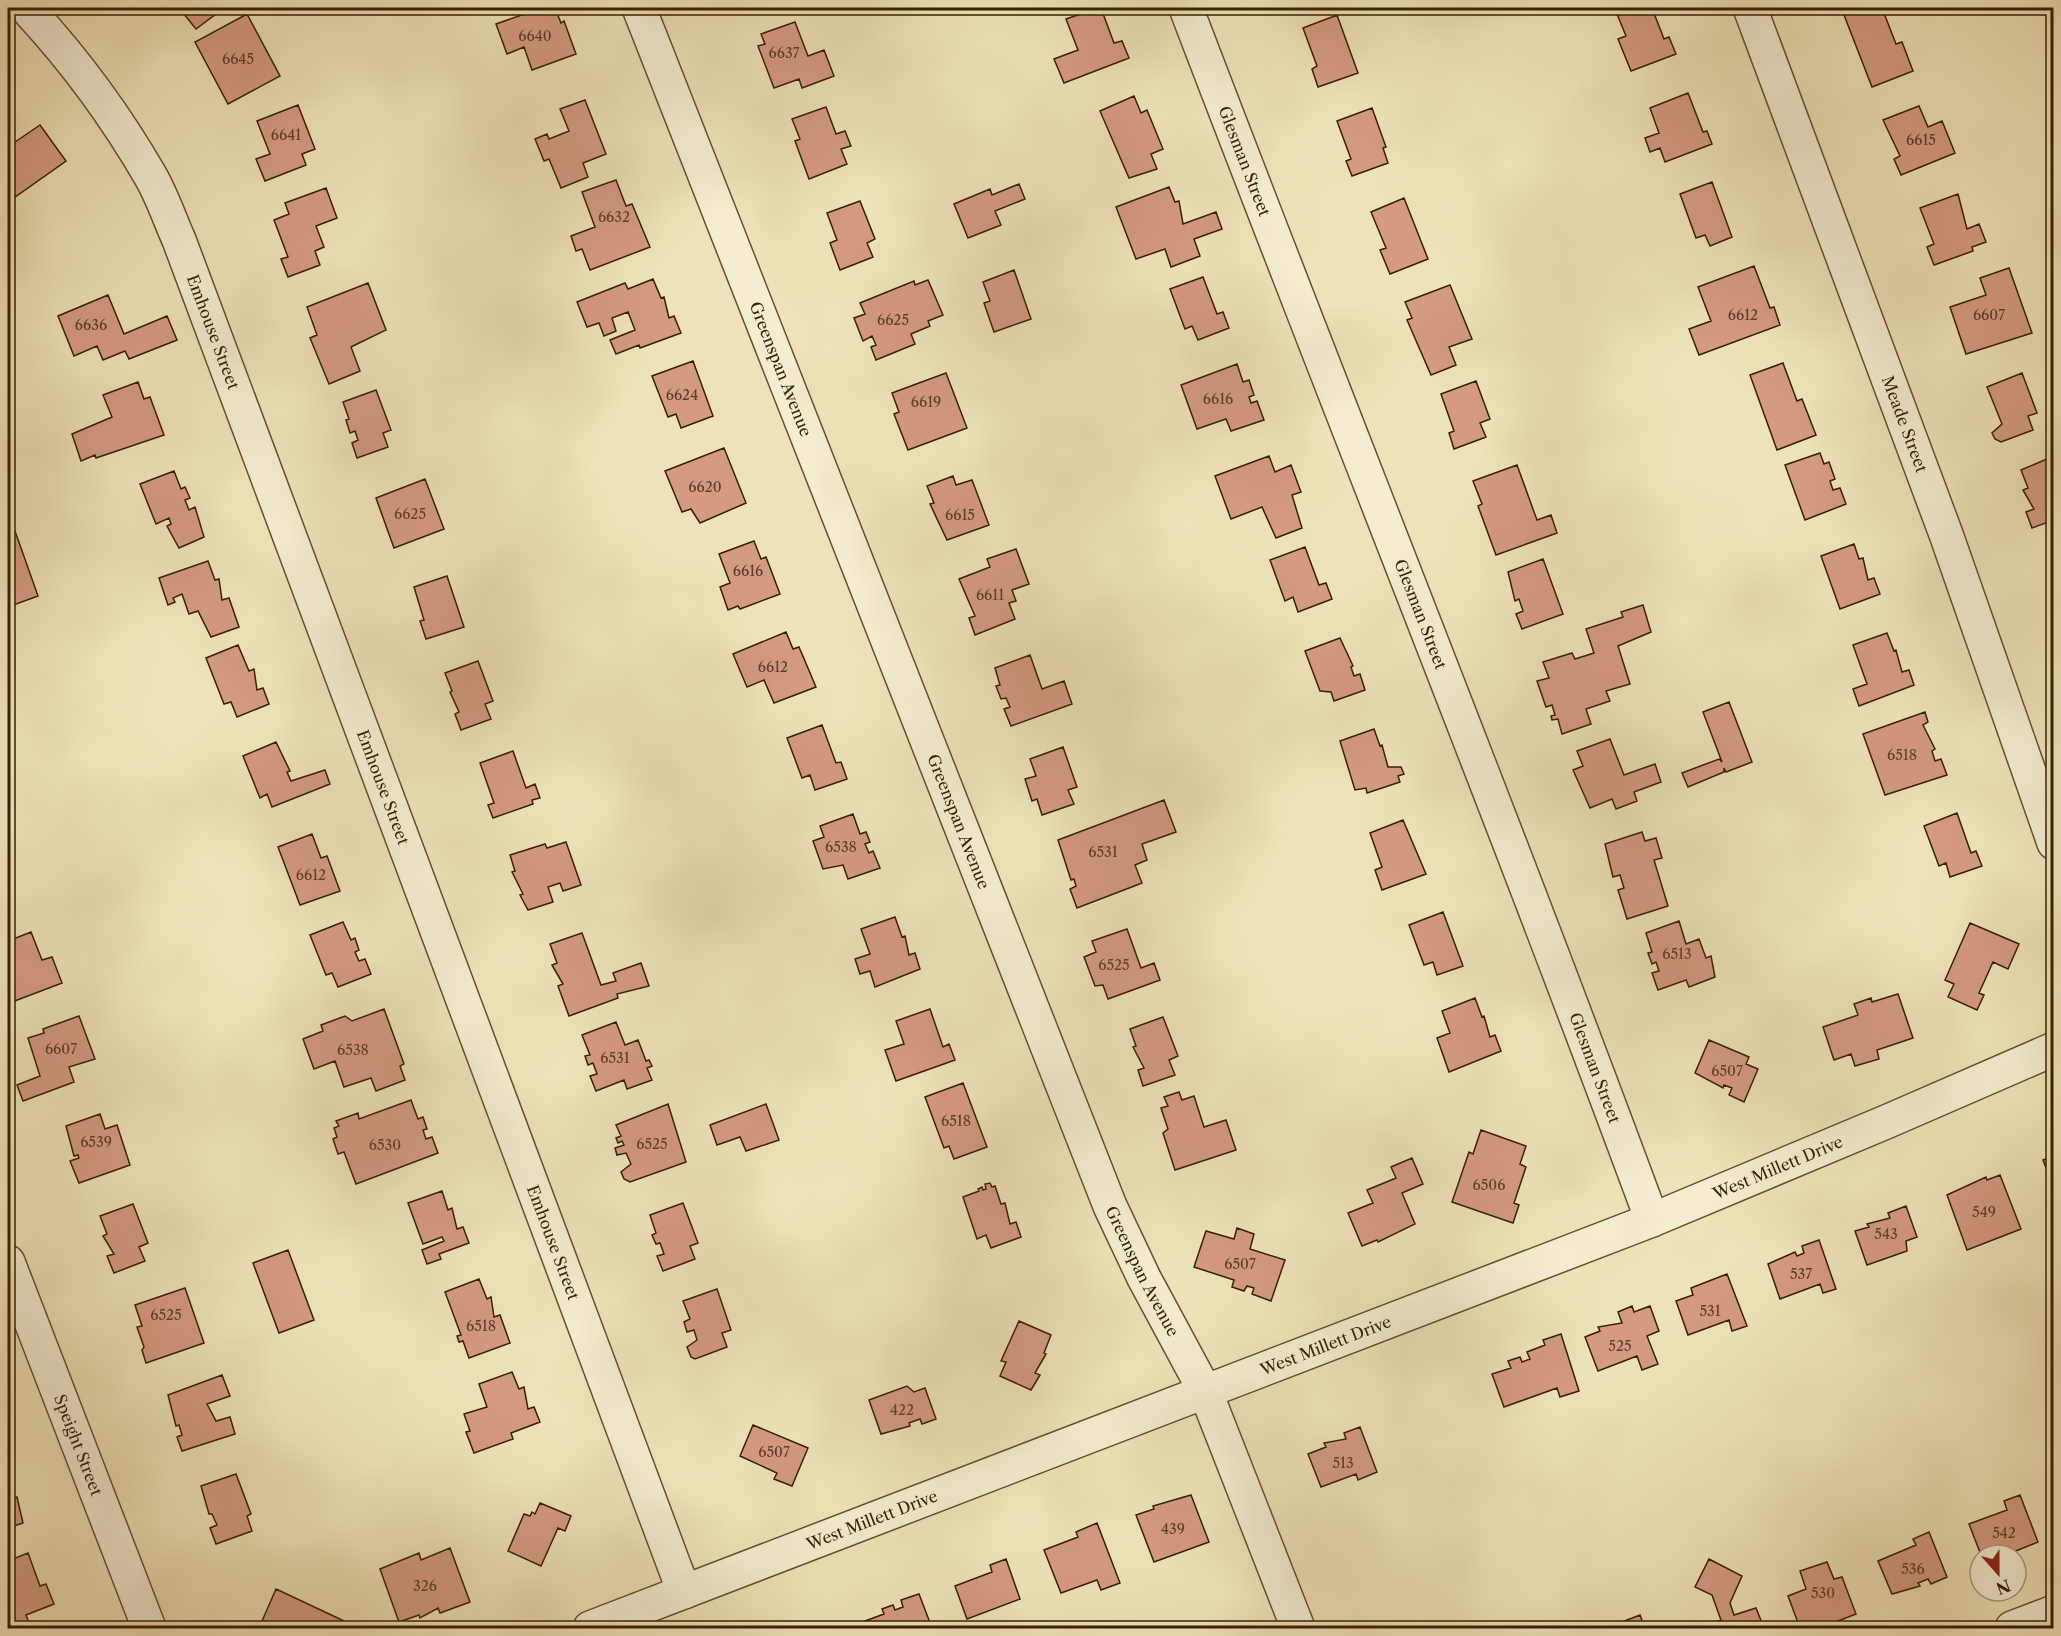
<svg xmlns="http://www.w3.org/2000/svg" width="2061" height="1636" font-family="'Libre Caslon Text',serif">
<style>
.building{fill:#d59a82;stroke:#371f03;stroke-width:1.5}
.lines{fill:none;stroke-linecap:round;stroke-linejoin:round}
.minor-casing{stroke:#655030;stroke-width:36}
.tertiary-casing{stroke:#655030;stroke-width:36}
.minor{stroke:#f4edd1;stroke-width:33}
.tertiary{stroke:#f4edd1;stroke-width:33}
.labels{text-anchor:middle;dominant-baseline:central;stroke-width:4.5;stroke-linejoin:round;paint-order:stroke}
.number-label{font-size:14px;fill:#5e3e23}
.street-label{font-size:16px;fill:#371f03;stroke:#f4edd1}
</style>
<rect width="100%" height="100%" fill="#eee3b8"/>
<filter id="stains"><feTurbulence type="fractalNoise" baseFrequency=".00333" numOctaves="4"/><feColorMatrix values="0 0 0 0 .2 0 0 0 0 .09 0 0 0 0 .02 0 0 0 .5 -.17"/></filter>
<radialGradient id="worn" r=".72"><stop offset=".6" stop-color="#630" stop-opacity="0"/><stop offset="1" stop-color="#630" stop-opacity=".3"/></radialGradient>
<path class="building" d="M179 8H224L196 29Z
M542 8H555L561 23 564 21 576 54 532 70 524 47 507 54 496 24Z
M1098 8H1101L1114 43 1122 41 1129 58 1064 83 1054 59 1078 50 1066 19Z
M1633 8H1652L1664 39 1669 37 1676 54 1631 71 1618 39 1626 36 1617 14Z
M1864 8H1882L1896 44 1902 42 1913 71 1872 87 1844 15Z
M247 14 280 76 228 104 195 42Z
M1337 15 1358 73 1318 87 1312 69 1317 66 1303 28Z
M795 22 808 56 824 50 834 76 802 88 799 79 774 88 758 46 765 44 761 34Z
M1688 93 1703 132 1707 131 1712 144 1665 162 1660 148 1650 152 1645 138 1659 133 1650 108Z
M1134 96 1141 113 1147 110 1163 149 1151 154 1157 169 1129 178 1100 111Z
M585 100 606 154 583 163 588 177 561 188 549 159 544 161 535 139 547 134 549 139 569 131 560 109Z
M298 105 315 149 302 154 306 165 265 181 256 159 270 154 257 121Z
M1919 106 1928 127 1942 121 1955 153 1901 175 1894 159 1900 156 1883 120Z
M826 107 836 134 845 131 851 146 841 149 847 164 809 179 795 141 800 139 792 119Z
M1372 108 1386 147 1383 148 1388 163 1352 176 1346 161 1351 159 1337 121Z
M40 125 66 161 8 202V132L15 142Z
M616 180 626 206 632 204 650 247 590 270 582 249 576 251 571 236 595 227 582 192Z
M1712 182 1732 237 1710 246 1705 235 1696 238 1680 194Z
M1019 184 1025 199 995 211 1001 225 968 238 954 204 990 189 992 195Z
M1169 187 1175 202 1179 201 1183 224 1216 212 1222 229 1194 239 1200 256 1171 267 1165 249 1136 259 1116 207Z
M326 188 337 218 316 226 324 247 315 251 320 265 288 277 281 259 288 257 274 220 289 214 285 203Z
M1958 194 1967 229 1979 224 1986 242 1972 247 1973 251 1934 265 1927 247 1934 244 1920 208Z
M1404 198 1428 259 1390 274 1380 250 1386 248 1371 212Z
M860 201 875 239 867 243 873 257 840 270 830 243 837 240 827 213Z
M1754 266 1770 308 1774 307 1780 325 1699 355 1689 329 1711 321 1698 287Z
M2009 268 2032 333 1966 354 1950 307 1986 295 1980 278Z
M1014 270 1031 319 994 332 984 303 990 301 983 282Z
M1203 277 1217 314 1223 312 1229 328 1198 340 1192 326 1185 329 1170 289Z
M653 279 661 298 664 297 669 318 674 316 681 333 640 348 639 345 616 354 610 340 635 330 628 312 612 318 616 331 604 336 599 323 587 327 577 302 625 283 628 289Z
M928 280 943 315 928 321 930 326 911 334 915 344 876 360 871 347 876 345 872 336 863 341 854 318 865 314 860 303 914 281 915 285Z
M368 283 386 330 351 347 360 371 329 384 310 338 317 335 307 307Z
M1450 285 1472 339 1449 347 1456 365 1431 375 1407 320 1412 318 1405 302Z
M108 295 124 334 167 316 177 340 129 359 125 351 103 360 97 346 74 356 58 316Z
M693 361 713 416 681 428 676 414 668 417 652 376Z
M1783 363 1797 401 1802 399 1816 435 1777 450 1750 375Z
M1237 364 1243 382 1249 380 1254 395 1249 397 1251 403 1257 401 1264 420 1231 431 1226 419 1197 429 1181 385Z
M946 373 967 428 908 450 894 414 899 412 892 393Z
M2022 373 2037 413 2028 416 2033 430 2001 442 1995 439 1992 433 2002 424 1987 387Z
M1476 381 1490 419 1480 423 1486 437 1454 449 1449 433 1454 431 1441 394Z
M138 382 144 399 150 397 164 435 96 458 95 455 81 461 72 434 112 417 103 395Z
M376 390 391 430 383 433 388 447 357 458 352 443 358 440 355 431 350 433 346 420 349 419 343 402Z
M724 448 746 503 700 523 691 509 682 512 665 471Z
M1820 453 1824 464 1829 462 1835 479 1830 481 1833 490 1840 488 1846 504 1805 520 1785 465Z
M1269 456 1275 472 1291 465 1301 492 1292 495 1302 528 1276 538 1262 507 1231 519 1215 476Z
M2054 456V520L2032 528 2026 512 2034 509 2023 490 2028 488 2021 470Z
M1517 465 1537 520 1551 515 1557 533 1496 555 1478 506 1482 504 1473 481Z
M174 471 181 489 185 487 190 498 185 500 189 510 195 507 204 537 179 548 167 526 171 524 169 518 156 524 140 484Z
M953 476 956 485 972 480 989 525 947 540 930 504 934 503 927 486Z
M425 479 444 529 394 548 376 498Z
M10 517 38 596 8 607V518Z
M754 541 761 559 766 557 780 594 740 609 738 606 728 610 720 587 730 583 719 554Z
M1854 544 1859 559 1863 558 1868 580 1874 578 1880 594 1840 609 1821 556Z
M1305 547 1319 585 1326 583 1332 599 1298 612 1293 597 1285 601 1270 560Z
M1016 549 1029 584 1012 590 1016 601 1009 603 1015 619 975 635 969 618 975 616 959 579 990 567 987 559Z
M1543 559 1563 614 1522 629 1516 614 1523 611 1519 599 1515 601 1508 572Z
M208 561 215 580 219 579 222 600 229 598 239 627 211 637 198 611 189 614 182 594 173 598 175 602 168 605 159 578Z
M447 576 464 627 426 639 420 621 424 620 414 587Z
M1643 605 1651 632 1618 646 1630 684 1606 691 1610 701 1586 709 1591 724 1562 734 1558 719 1552 720 1551 716 1555 715 1552 705 1546 707 1537 681 1549 678 1543 662 1572 653 1575 659 1594 653 1586 629 1623 617 1621 612Z
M786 632 793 649 799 647 816 687 774 703 764 680 747 687 733 654Z
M1887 633 1894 651 1896 650 1902 672 1909 670 1914 685 1859 706 1853 689 1867 684 1853 645Z
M1340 638 1353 666 1351 667 1354 676 1360 674 1365 690 1334 701 1331 692 1320 691 1305 651Z
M238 645 249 671 254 669 257 690 263 688 269 704 237 717 231 702 224 704 206 658Z
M1030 655 1042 689 1064 681 1072 704 1011 726 1004 709 1010 707 1006 698 1001 699 996 686 1000 685 995 668Z
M478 661 493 701 485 704 491 719 461 730 455 714 459 712 450 692 452 691 445 673Z
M1729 702 1752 762 1726 772 1724 768V772L1688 787 1682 773 1719 759 1722 762 1703 712Z
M1925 712 1928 722 1923 725 1935 749 1932 751 1935 761 1941 759 1947 775 1885 795 1863 734Z
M822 725 836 763 841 762 847 779 815 790 810 775 802 778 787 738Z
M1374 729 1380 746 1382 745 1388 767H1401L1404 774 1398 776 1400 782 1367 793 1366 788 1355 790 1340 741Z
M1610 739 1624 775 1655 764 1661 782 1634 792 1637 801 1616 809 1612 799 1590 808 1573 770 1583 766 1577 751Z
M276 742 290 771 287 772 291 781 325 770 330 784 272 807 267 794 260 798 243 756Z
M1063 747 1077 787 1068 790 1074 804 1042 815 1037 799 1032 801 1025 779 1036 776 1030 759Z
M513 751 526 788 535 784 540 798 532 800 533 804 493 818 488 805 494 803 480 763Z
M1164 800 1176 832 1142 844 1147 860 1135 865 1142 883 1077 908 1070 889 1076 886 1074 879 1071 880 1058 840Z
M1957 813 1971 853 1976 851 1982 866 1950 877 1946 863 1939 866 1924 826Z
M853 814 860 834 866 832 870 842 865 844 869 853 873 851 880 868 848 879 843 865 823 869 813 841 824 837 820 826Z
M1403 820 1426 874 1382 890 1375 870 1382 867 1370 833Z
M1642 832 1645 841 1656 838 1662 858 1654 860 1668 906 1627 919 1618 890 1624 888 1620 875 1613 877 1605 844Z
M312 834 321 858 327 856 340 891 300 905 278 847Z
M566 842 581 885 563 891 560 883 548 887 553 902 528 910 520 895 523 894 512 872 515 871 510 855 545 844 547 848Z
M1443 912 1463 966 1437 975 1433 962 1424 965 1409 925Z
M895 917 902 937 905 936 909 955 915 953 920 969 875 987 870 971 860 974 855 959 870 954 861 929Z
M1679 921 1686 944 1699 939 1706 958 1711 956 1715 977 1689 987 1686 980 1658 990 1652 973 1659 971 1656 962 1652 964 1648 953 1652 952 1646 933Z
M343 922 351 940 355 938 359 950 355 952 359 961 365 959 371 974 338 987 332 973 326 975 310 935Z
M1970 923 2019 944 2008 969 1993 962 1979 993 1984 995 1977 1010 1948 997 1954 984 1945 980Z
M1127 929 1141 968 1154 963 1160 980 1108 999 1103 985 1095 986 1084 957 1096 952 1092 941Z
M31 932 42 960 52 957 62 983 12 1002 8 989V985L12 983 8 976V941Z
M582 933 601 985 616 981 613 973 641 963 649 986 617 994 618 998 569 1016 558 986 563 984 552 965 557 963 550 944Z
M1898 994 1913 1038 1877 1050 1879 1059 1855 1066 1851 1054 1834 1060 1823 1027 1858 1015 1854 1004 1871 998 1872 1002Z
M1475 998 1482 1017 1484 1016 1490 1037 1495 1035 1501 1051 1449 1072 1437 1038 1450 1033 1442 1011Z
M384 1009 404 1064 400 1066 405 1080 376 1091 371 1078 344 1087 335 1061 314 1069 303 1039 323 1031 321 1025 345 1016 352 1021Z
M930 1009 943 1047 949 1044 955 1060 896 1081 885 1050 904 1044 896 1021Z
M79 1016 95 1059 69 1067 74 1082 23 1101 17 1085 40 1076 28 1038 44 1033 43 1029Z
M1163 1017 1178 1056 1169 1060 1175 1075 1143 1086 1138 1070 1144 1068 1133 1047 1136 1046 1130 1029Z
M616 1022 625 1045 638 1040 646 1061 649 1060 652 1066 647 1068 652 1080 627 1089 624 1080 596 1091 590 1076 597 1074 593 1063 588 1065 585 1056 590 1055 582 1035Z
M1709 1040 1749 1057 1746 1064 1758 1069 1744 1102 1729 1095 1732 1088 1724 1085 1723 1088 1695 1073Z
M963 1083 987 1147 954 1159 949 1146 944 1148 925 1097Z
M1179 1092 1182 1100 1194 1096 1204 1127 1226 1120 1236 1150 1175 1170 1163 1133 1168 1129 1161 1108 1168 1106 1164 1097Z
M411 1100 418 1119 423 1117 427 1129 423 1130 426 1139 432 1137 438 1153 356 1184 344 1152 338 1154 333 1139 337 1137 334 1128 339 1126 336 1121 358 1113 359 1119Z
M668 1104 686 1162 630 1182 624 1179 621 1172 631 1164 626 1153 617 1155 615 1148 624 1145 622 1141 618 1143 616 1138 621 1136 616 1125Z
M766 1104 779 1140 746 1151 740 1137 717 1145 710 1125Z
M100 1114 105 1129 117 1125 130 1165 79 1183 70 1161 79 1158 78 1155 74 1156 66 1126Z
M1481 1130 1526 1146 1520 1164 1526 1167 1514 1203 1519 1205 1513 1223 1452 1202 1469 1152 1473 1154Z
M2054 1156V1189L2043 1160Z
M1412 1158 1423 1184 1402 1193 1415 1224 1378 1242 1377 1240 1362 1246 1348 1213 1373 1203 1367 1190 1396 1178 1391 1167Z
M2000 1175 2021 1229 1967 1250 1947 1195 1986 1177 1987 1180Z
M990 1183 992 1187 995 1186 1001 1204 1005 1203 1010 1224 1016 1222 1021 1237 991 1248 986 1235 977 1239 963 1197 979 1191 978 1189 982 1187 983 1190 986 1189 985 1184Z
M442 1191 448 1210 452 1208 457 1229 463 1227 469 1243 439 1254 441 1259 427 1264 422 1250 444 1241 442 1237 423 1244 408 1203Z
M683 1203 698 1243 690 1246 695 1259 663 1271 657 1256 664 1254 660 1243 656 1244 652 1235 656 1233 650 1215Z
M133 1204 148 1243 139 1247 145 1261 114 1273 107 1256 114 1254 103 1236 107 1234 100 1216Z
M1906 1206 1917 1237 1906 1241 1907 1251 1867 1265 1855 1231 1869 1227 1867 1224 1890 1218 1888 1213Z
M1237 1228 1254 1234 1250 1249 1285 1260 1271 1301 1252 1294 1254 1288 1247 1286 1244 1291 1232 1287 1234 1280 1194 1267 1206 1231 1234 1239Z
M1819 1240 1836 1289 1823 1293 1820 1284 1780 1299 1768 1264 1795 1252 1797 1256 1804 1253 1802 1246Z
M288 1250 314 1320 279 1333 253 1263Z
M1727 1274 1747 1326 1732 1331 1729 1320 1688 1335 1676 1301 1693 1295 1691 1288Z
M479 1279 487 1299 491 1297 494 1317 500 1315 510 1343 469 1358 463 1341 459 1342 457 1336 461 1335 445 1292Z
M185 1288 204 1343 146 1363 142 1350 144 1347 137 1327 142 1326 135 1305Z
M717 1289 731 1330 722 1333 727 1347 695 1359 691 1357 687 1347 697 1340 694 1330 687 1332 684 1322 690 1319 683 1301Z
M1632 1306 1634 1312 1650 1306 1659 1331 1647 1336 1658 1364 1642 1370 1637 1356 1598 1371 1585 1337 1600 1331 1598 1327 1622 1323 1618 1312Z
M1019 1321 1051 1335 1044 1353 1046 1354 1035 1373 1040 1375 1031 1390 1000 1376 1006 1362 1001 1361Z
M1561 1334 1579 1391 1560 1397 1557 1388 1504 1407 1492 1374 1511 1368 1508 1361 1520 1357 1522 1362 1530 1359 1527 1352 1545 1345 1543 1340Z
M512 1372 519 1389 524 1387 528 1409 534 1407 540 1422 511 1433 513 1439 474 1453 466 1432 470 1431 464 1414 487 1407 479 1384Z
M222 1375 230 1396 207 1404 216 1421 230 1417 235 1434 182 1451 177 1437 182 1435 179 1425 176 1426 168 1395Z
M907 1386 914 1392 925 1388 936 1419 922 1424 920 1419 909 1423 910 1426 881 1434 869 1400Z
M753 1425 808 1448 792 1486 774 1479 777 1473 740 1456Z
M1360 1427 1377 1472 1358 1480 1356 1474 1321 1487 1308 1454 1326 1447 1324 1443 1346 1439 1344 1433Z
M236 1474 251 1514 247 1516 252 1531 216 1544 210 1528 217 1525 212 1514H209L201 1486Z
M8 1478 11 1499 17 1497 23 1523 8 1528Z
M1191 1495 1209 1542 1154 1562 1136 1515 1154 1509 1153 1506Z
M2020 1495 2038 1542 2006 1555H2000L1998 1551 1989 1555H1981L1969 1524 2007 1510 2004 1501Z
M540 1503 571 1516 565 1531 558 1528 541 1566 508 1551 524 1514 530 1516 532 1512 535 1514Z
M1097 1523 1120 1583 1101 1590 1097 1580 1061 1593 1044 1550 1078 1537 1076 1532Z
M1929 1532 1947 1577 1931 1584 1928 1579 1918 1583 1920 1586 1892 1594 1878 1561 1916 1545 1913 1539Z
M450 1548 470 1602 440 1613 438 1608 420 1618 419 1615 399 1622 380 1569 419 1553 421 1560Z
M28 1553 40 1586 46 1584 54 1604 26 1615 29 1623 13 1628H8V1561Z
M1006 1559 1020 1599 967 1619 955 1586 992 1572 990 1565Z
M1709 1559 1742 1576 1730 1603 1734 1615 1756 1608 1764 1628H1700L1721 1620 1712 1595 1695 1587Z
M1827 1562 1834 1579 1842 1577 1856 1614 1820 1628 1818 1622 1800 1628 1788 1596 1806 1589 1800 1571Z
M276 1589 359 1628H259Z
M919 1594 932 1628H864L867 1627 865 1621 884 1614 882 1609 893 1605 895 1610 903 1607 901 1600Z
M1640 1615 1645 1628H1606Z"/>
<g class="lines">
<g class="minor-casing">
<g id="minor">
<path id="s1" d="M1186 8C1340 412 1502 814 1652 1220"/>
<path id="s2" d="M1750 8 1947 537 2054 843"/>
<path id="s3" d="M30 12C76 62 117 118 151 177 162 196 170 220 179 240L684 1592"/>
<path id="s4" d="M8 1262 149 1628"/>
<path id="s5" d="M590 1628 1652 1220 1886 1122 2054 1049"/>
<path d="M2012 1628 2054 1612"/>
</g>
</g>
<g class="tertiary-casing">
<g id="tertiary">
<path id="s6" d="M639 8 1110 1206 1144 1278 1206 1393 1298 1628"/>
</g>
</g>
<use href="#minor" class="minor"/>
<use href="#tertiary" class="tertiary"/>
</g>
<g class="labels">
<g class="number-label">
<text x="535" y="36">6640</text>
<text x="784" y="53">6637</text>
<text x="238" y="59">6645</text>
<text x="286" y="135">6641</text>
<text x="1921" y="140">6615</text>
<text x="614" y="217">6632</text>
<text x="1743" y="315">6612</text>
<text x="1989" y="315">6607</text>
<text x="893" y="320">6625</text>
<text x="91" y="325">6636</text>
<text x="682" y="395">6624</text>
<text x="1218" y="399">6616</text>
<text x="926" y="402">6619</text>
<text x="705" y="487">6620</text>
<text x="410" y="514">6625</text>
<text x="960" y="515">6615</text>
<text x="748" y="571">6616</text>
<text x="990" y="595">6611</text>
<text x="773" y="667">6612</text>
<text x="1902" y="755">6518</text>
<text x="841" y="847">6538</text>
<text x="1103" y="852">6531</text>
<text x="311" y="875">6612</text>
<text x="1677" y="954">6513</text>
<text x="1114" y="965">6525</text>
<text x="61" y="1049">6607</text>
<text x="353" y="1050">6538</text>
<text x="615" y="1058">6531</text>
<text x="1727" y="1071">6507</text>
<text x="956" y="1121">6518</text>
<text x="96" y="1142">6539</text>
<text x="652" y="1144">6525</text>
<text x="385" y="1145">6530</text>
<text x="1489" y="1185">6506</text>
<text x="1984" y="1212">549</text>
<text x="1886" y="1234">543</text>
<text x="1240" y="1264">6507</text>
<text x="1801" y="1274">537</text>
<text x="1710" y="1311">531</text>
<text x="166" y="1315">6525</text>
<text x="481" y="1326">6518</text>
<text x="1620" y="1346">525</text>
<text x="902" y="1410">422</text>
<text x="774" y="1452">6507</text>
<text x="1343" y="1463">513</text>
<text x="1173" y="1529">439</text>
<text x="2004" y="1533">542</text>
<text x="1913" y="1569">536</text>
<text x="425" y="1586">326</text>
<text x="1823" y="1593">530</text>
</g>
<g class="street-label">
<text stroke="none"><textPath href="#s1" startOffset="164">Glesman Street</textPath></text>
<text stroke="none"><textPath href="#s3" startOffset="372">Emhouse Street</textPath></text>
<text stroke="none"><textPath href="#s6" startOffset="388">Greenspan Avenue</textPath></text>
<text stroke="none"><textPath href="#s2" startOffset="444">Meade Street</textPath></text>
<text stroke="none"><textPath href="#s1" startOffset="650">Glesman Street</textPath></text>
<text stroke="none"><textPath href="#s3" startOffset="858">Emhouse Street</textPath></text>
<text stroke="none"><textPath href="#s6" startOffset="874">Greenspan Avenue</textPath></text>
<text stroke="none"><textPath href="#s1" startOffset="1136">Glesman Street</textPath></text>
<text stroke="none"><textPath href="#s5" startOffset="1274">West Millett Drive</textPath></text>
<text stroke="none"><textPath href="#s3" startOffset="1344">Emhouse Street</textPath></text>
<text stroke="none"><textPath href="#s6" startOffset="1360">Greenspan Avenue</textPath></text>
<text stroke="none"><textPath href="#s5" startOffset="788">West Millett Drive</textPath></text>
<text stroke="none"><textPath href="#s4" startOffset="196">Speight Street</textPath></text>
<text stroke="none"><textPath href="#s5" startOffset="302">West Millett Drive</textPath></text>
</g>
</g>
<rect width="2061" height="1636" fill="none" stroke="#eee3b8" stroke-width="30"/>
<rect x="9" y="9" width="2043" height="1618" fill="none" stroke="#371f03" stroke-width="3"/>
<rect x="15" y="15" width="2031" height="1606" fill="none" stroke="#371f03" stroke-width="1.5"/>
<g transform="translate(1998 1573) rotate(159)"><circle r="28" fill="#f4edd1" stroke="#a89b7f" stroke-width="1.5"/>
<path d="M0-4.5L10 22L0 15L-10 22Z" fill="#8f2418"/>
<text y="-9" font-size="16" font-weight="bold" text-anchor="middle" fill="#371f03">N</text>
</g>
<rect width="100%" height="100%" filter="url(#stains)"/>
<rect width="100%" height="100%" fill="url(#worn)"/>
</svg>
